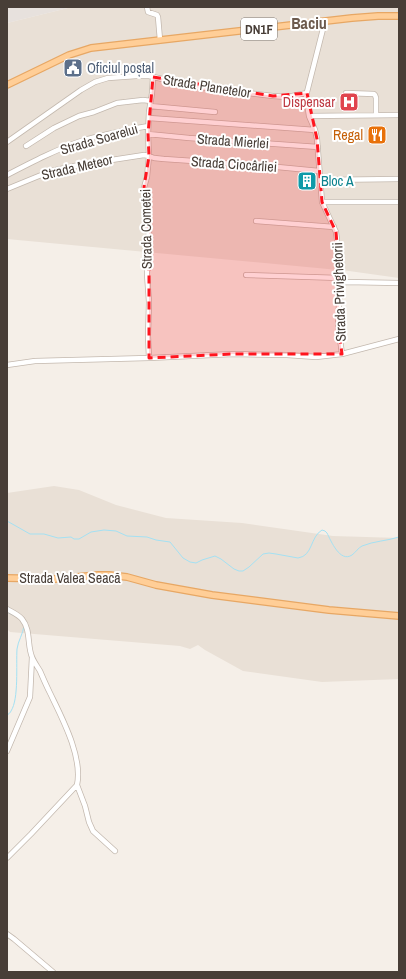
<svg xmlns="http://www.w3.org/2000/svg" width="406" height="979" font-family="'Archivo Narrow',sans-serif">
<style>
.residential{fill:#e9e0d6}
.industrial{fill:#e7e1dd}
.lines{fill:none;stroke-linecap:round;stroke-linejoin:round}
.stream{stroke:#a4e1f3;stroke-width:1}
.minor-casing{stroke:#c3b8ae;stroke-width:6}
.major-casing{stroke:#e7a764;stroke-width:8}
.minor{stroke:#fff;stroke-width:4.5}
.major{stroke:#ffce97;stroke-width:5.5}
.marked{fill:#ff151e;fill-opacity:0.2;stroke:#ff151e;stroke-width:3;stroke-dasharray:8 5;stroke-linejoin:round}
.labels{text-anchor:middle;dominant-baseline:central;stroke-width:4;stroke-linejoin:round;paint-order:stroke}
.shield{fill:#fff;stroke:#7f7873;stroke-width:1}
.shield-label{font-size:13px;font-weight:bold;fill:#483e37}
.service-label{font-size:14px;fill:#4e5e75;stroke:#fff;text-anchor:start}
.street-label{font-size:14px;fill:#483e37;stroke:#fff}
.health-label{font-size:14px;fill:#be3a42;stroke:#fff;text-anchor:end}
.food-label{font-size:14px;fill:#c56008;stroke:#fff;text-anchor:end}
.culture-label{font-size:14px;fill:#0d838f;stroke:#fff;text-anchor:start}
.quarter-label{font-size:16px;font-weight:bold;fill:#6c5a4d;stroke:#fff}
</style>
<rect width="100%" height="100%" fill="#f5efe8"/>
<path class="residential" d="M72 7H399V278L349 271 7 239V23Z
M54 486 79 490 116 505 166 518 242 523 333 536 399 538V679L322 682 243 671 205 650 198 645 190 649 180 646 10 632 7 629V493Z"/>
<path class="industrial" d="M7 7H72L7 23Z"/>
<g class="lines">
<path class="stream" d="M7 521 30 534H44L58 538 71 537 74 539H79L91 532 104 530 116 531 127 536 147 537 156 540 170 542 183 558 190 562 196 563 202 560 215 556 221 559 234 569 239 571H243L249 567 263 554 269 553 276 554 298 558C313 556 310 537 322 530L325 531 327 533C331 541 340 563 352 555 356 552 358 548 362 546 374 541 387 541 399 537
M7 612 17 617
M7 715C8 715 11 712 11 711 19 699 16 664 17 649 18 641 23 634 24 626"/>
<g class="minor-casing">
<path id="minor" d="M147 7 148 12 157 15 158 17 160 40
M325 21 306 96 309 116 315 130 317 139 322 202 336 232 337 240V258L340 283 338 324 342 354
M346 93 374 94 375 95 376 98V115
M150 106 215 112
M309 116 399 115
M149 118 315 130
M148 134 189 138 318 147
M7 142 81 90 95 82 108 78 136 76H149L199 87 273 96 287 97 307 93
M26 146 54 128 79 116 94 112 117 103 143 100 151 101
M7 175C32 162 57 149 84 140 105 134 127 130 148 126
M320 180 399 179
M7 189 51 171 79 165 144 155 149 156 154 158 164 159 267 166 319 171
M322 202H399
M256 221 334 227
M246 275 340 278
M340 283 345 282 399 283
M149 358 148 336 149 302 147 274 149 224 147 203 143 191 147 177 149 156 148 134 149 112 152 93 153 77
M7 365 35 361 149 358 233 354 287 355 316 357 342 354 399 339
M7 609C12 612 19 615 22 619 31 630 27 645 32 657 34 662 37 666 40 671 43 678 46 685 50 693 62 718 83 757 77 785L31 834 7 858
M7 751 30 697 32 657
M77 785 85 806 89 822 93 831 115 851
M7 934 14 939 53 972"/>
</g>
<g class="major-casing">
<path id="major" d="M7 85 69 55 91 48 352 18 378 16H399
M7 578 55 579 98 575H109L127 577 156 585 212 595 329 610 399 616"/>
</g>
<use href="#minor" class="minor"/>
<use href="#major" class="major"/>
</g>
<path class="marked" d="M153 77 273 96 307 93 317 139 322 202 336 232 340 283 338 324 342 354H233L149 358V224L144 187 149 156 148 134Z"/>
<defs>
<g id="civic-square" transform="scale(1)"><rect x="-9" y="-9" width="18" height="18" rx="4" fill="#5c6f8a" stroke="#fff"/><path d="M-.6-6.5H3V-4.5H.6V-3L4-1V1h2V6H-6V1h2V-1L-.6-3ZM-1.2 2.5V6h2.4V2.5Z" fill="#fff"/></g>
<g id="hospital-square" transform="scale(1)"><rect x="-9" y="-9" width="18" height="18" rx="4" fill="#e0444e" stroke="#fff"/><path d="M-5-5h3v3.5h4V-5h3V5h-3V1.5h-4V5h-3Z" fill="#fff"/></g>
<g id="restaurant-square" transform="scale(1)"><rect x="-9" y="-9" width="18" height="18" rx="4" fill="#e8710a" stroke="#fff"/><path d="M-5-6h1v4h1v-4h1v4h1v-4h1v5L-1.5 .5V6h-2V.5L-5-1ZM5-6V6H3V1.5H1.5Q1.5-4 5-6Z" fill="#fff"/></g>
<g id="building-square" transform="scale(1)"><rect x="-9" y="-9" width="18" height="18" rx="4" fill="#0f9aa8" stroke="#fff"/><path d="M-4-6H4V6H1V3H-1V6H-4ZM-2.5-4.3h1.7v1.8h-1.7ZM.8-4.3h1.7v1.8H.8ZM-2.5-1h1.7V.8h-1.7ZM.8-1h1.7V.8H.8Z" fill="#fff"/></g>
</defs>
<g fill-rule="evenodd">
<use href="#civic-square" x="73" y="68"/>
<use href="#hospital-square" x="349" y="102"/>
<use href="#restaurant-square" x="377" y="135"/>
<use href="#building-square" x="307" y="181"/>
</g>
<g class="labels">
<rect class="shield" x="241" y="18" width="36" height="22" rx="3"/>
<g class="shield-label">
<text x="259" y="29">DN1F</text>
</g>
<g class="service-label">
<text x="87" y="68">Oficiul poștal</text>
</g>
<g class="street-label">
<text transform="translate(207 86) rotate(9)">Strada Planetelor</text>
<text transform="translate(99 139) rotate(-16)">Strada Soarelui</text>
<text transform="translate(233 141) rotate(4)">Strada Mierlei</text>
<text transform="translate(234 164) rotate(4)">Strada Ciocârliei</text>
<text transform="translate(77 167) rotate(-13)">Strada Meteor</text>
<text transform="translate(146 229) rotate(-91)">Strada Cometei</text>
<text transform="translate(339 292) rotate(-92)">Strada Privighetorii</text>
<text x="70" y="578">Strada Valea Seacă</text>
</g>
<g class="health-label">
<text x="335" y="102">Dispensar</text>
</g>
<g class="food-label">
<text x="363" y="135">Regal</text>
</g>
<g class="culture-label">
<text x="321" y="181">Bloc A</text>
</g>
<g class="quarter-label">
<text x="309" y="23">Baciu</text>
</g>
</g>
<rect width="406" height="979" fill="none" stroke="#483e37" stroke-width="16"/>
</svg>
